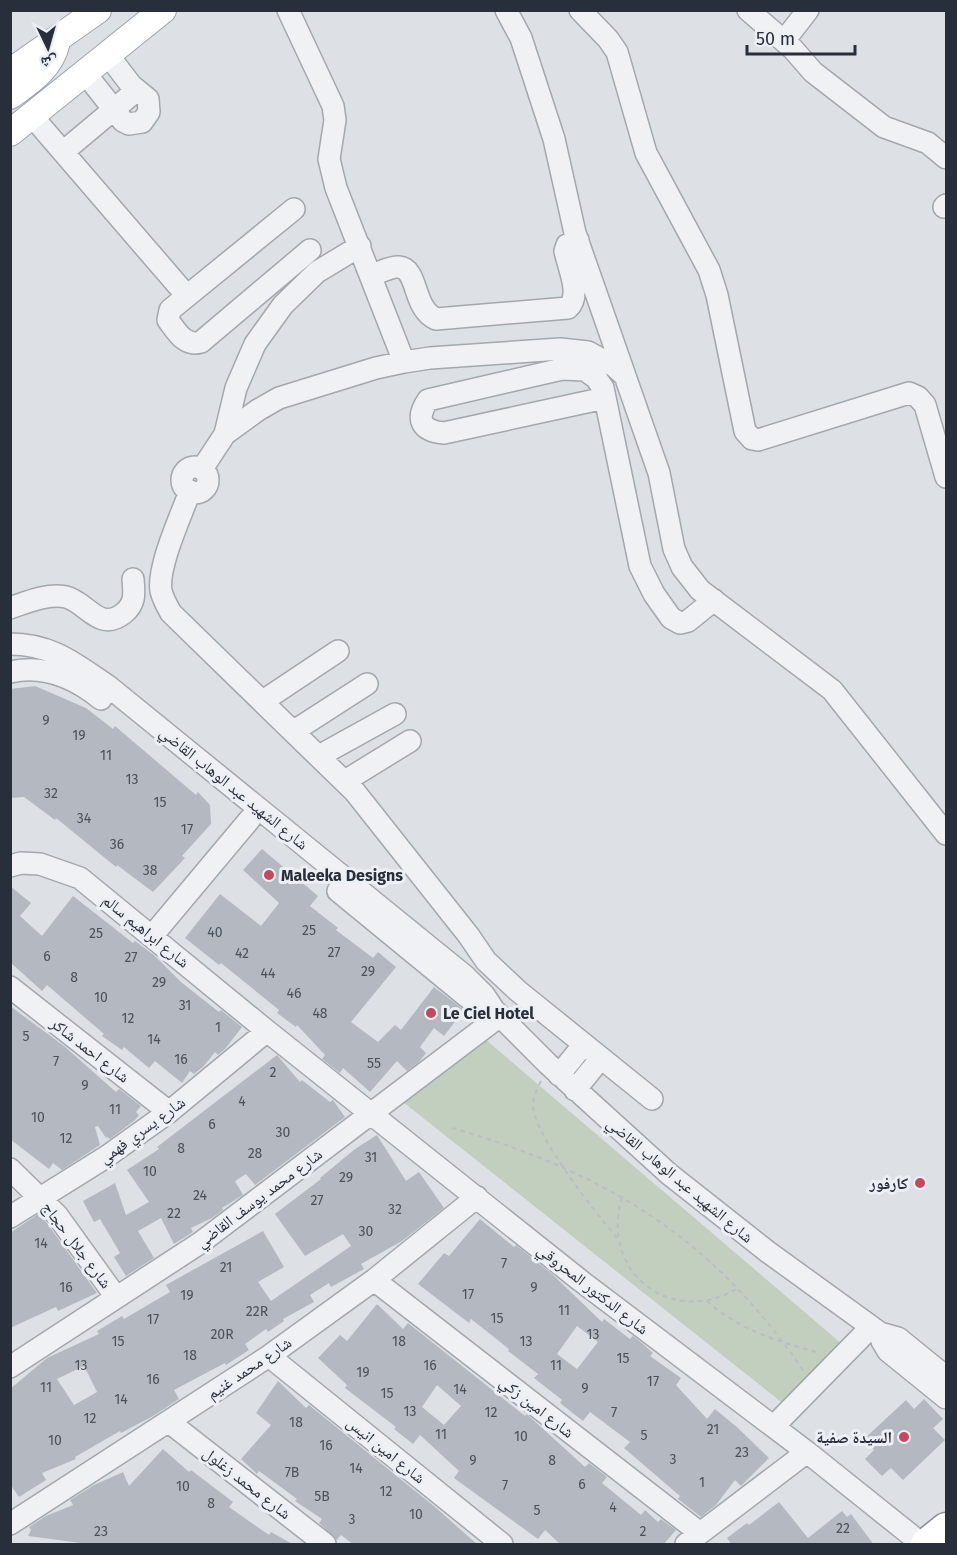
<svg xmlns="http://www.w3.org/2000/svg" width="957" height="1555" font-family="'Fira Sans','Noto Naskh Arabic',sans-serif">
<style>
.green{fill:#c2cebe}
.building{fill:#b4b9c1;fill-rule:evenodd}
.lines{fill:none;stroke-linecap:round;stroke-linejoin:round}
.minor-casing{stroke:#a3a7ae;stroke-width:24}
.major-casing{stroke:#9da4b0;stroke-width:28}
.highway-casing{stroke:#858e9a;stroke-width:33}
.path{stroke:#bbbec4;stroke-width:2;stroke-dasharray:4.5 4.5;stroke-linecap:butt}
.minor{stroke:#eff1f4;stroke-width:21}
.major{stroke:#fff;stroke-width:26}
.highway{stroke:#fff;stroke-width:30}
.poi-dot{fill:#c14b5c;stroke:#eceff3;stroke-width:2}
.labels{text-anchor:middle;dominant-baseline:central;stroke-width:6;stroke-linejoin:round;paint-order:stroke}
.number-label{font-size:14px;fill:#4b515c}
.street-label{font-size:16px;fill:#282e3a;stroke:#eceff3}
.poi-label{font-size:16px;font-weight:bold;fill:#282e3a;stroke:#eceff3;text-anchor:start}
</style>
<rect width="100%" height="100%" fill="#dde0e5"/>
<path class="green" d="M485 1039 842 1344 785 1405 403 1102Z"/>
<path class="building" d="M35 686 86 708 113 729 115 726 196 795 198 792 210 805 211 824 182 856 185 858 153 892 117 865 116 867 56 818 55 820 24 797 10 798V689Z
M262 849 318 896 310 906 338 928 336 930 373 958 378 952 396 967 351 1022 378 1042 395 1025 401 1030 434 987 464 1010 444 1036 434 1028 420 1047 426 1053 419 1062 407 1071 397 1061 370 1092 343 1068 340 1073 322 1059 325 1055 297 1025 296 1027 277 1013 279 1010 221 963 219 965 185 938 220 894 261 926 279 903 243 870Z
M10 886 31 903 20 916 42 936 73 896 133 943 135 941 154 955 181 982 219 1012 221 1010 242 1027 225 1049 218 1055 215 1052 203 1067 194 1074 190 1071 182 1083 155 1061 149 1068 124 1047 122 1050 102 1036 104 1034 47 985 42 991 10 962Z
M10 1006 64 1046 116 1092 119 1089 141 1106 136 1112 139 1115 135 1120 110 1139 107 1137 106 1138 98 1126 95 1127 100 1145 62 1170 53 1163 49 1169 10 1139Z
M277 1055 300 1082 302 1080 330 1102 333 1100 345 1117 255 1185 246 1174 235 1181 243 1195 222 1208 223 1210 212 1218 191 1228 193 1232 174 1244 161 1218 138 1231 154 1258 126 1276 114 1257 120 1253 100 1219 94 1222 83 1201 115 1183 126 1215 149 1202 127 1170 159 1149 157 1147Z
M377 1135 406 1181 419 1172 444 1208 402 1241 361 1264 364 1269 331 1287 329 1283 310 1295 314 1302 283 1319 284 1321 268 1332 266 1329 245 1344 249 1350 226 1365 225 1363 174 1390 179 1399 153 1416 121 1433 120 1431 75 1457 76 1459 42 1473 46 1480 19 1497 10 1484V1389L47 1358 99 1334 97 1331 122 1316 124 1319 170 1292 166 1285 263 1231 284 1267 258 1282 271 1301 351 1246 343 1234 305 1256 275 1214 321 1179 320 1178 355 1149ZM84 1366 97 1392 74 1405 57 1379Z
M38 1214 47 1223 97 1293 58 1311 56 1307 10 1328V1233Z
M480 1219 514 1247 516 1245 552 1274 602 1322 604 1319 630 1339 633 1336 642 1343 653 1353 650 1356 681 1378 676 1385 707 1419 715 1409 738 1428 769 1458 741 1486 735 1480 716 1505 701 1517 678 1499 680 1496 624 1448 630 1442 590 1412 583 1421 560 1403 562 1400 534 1378 538 1374 508 1351 509 1349 471 1319 469 1323 418 1284 444 1253 449 1256ZM577 1326 598 1342 577 1369 557 1354Z
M377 1304 403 1329 408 1323 525 1416 526 1414 530 1417 585 1467 589 1463 607 1477 602 1483 641 1515 645 1510 658 1522 661 1519 676 1530 663 1545H561L545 1530 538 1539 454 1478 459 1471 420 1435 413 1444 394 1429 396 1427 345 1388 347 1385 318 1358 340 1335 347 1341ZM437 1385 461 1406 444 1425 422 1407Z
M278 1381 306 1408 309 1405 435 1507 478 1545H354L341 1535 337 1540 319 1523 322 1519 295 1501 297 1499 259 1471 257 1474 241 1459 271 1425 256 1413Z
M924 1399 943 1419 933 1428 945 1440 903 1480 891 1468 882 1476 865 1459 874 1450 864 1439 906 1400 914 1409Z
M163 1449 189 1472 191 1470 233 1502 229 1507 269 1535 271 1532 294 1545H96L28 1536 31 1530 29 1527 46 1516 73 1505 70 1500 94 1485 123 1472 129 1486Z
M779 1502 808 1538 842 1511 847 1517 851 1514 874 1545H732L727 1538 747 1523 749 1525Z"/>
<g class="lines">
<g class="minor-casing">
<path id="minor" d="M288 10 333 106 335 120 329 159 336 188 404 362
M506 10 521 38 554 139 575 233 659 473 674 549 682 567 700 590 832 690 946 834
M580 10 608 39 617 52 646 153 709 270 717 295 745 431 752 439 758 440 909 393 918 397 925 405 946 477
M748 10 793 49 813 72 884 127 928 143 946 158
M784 41 808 10
M85 73 123 121 129 124 142 122 149 112 148 99 131 85 108 55
M32 116 187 296
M63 152 137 90
M944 207 946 205
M294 209 170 310 168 320C177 332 185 347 201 342L310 250
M371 275C379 273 391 266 399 267 419 269 412 308 436 319L568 308C582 295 568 267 565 251L567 245 578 240
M605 398 444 433C421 431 415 419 428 400L562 369 585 370 596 378 603 388 640 566 654 594 671 618 680 623 688 621 714 600
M225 434 236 388 255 344 283 305 317 272 360 246
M182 480a13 13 0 1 1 26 0a13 13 0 1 1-26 0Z
M202 469 225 434 258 410 279 398 376 368 404 362 430 358 560 349 588 352 614 366 625 376
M190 491C181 516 157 567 161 591 163 599 167 606 171 613L355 792 469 936 486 961 518 991 652 1099
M10 608C27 602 48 593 66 597 87 602 99 633 124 613 136 603 134 593 133 579
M10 644C52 644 75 664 108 686L465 976 484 995 494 1010 548 1064 669 1174 768 1252 880 1333 898 1338 946 1377
M10 672C45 664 75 678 101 699
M263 701 338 651
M294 731 367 684
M319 756 395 714
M345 781 410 741
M10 866 21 863 40 864 80 878 267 1031 581 1281 807 1452 922 1544
M338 891 466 996 482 1006
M152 936 250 819
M10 987 169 1112
M559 1075 584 1044
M575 1090 601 1058
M10 1169 57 1215 116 1297
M10 1217 106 1157 169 1112 267 1031
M374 1280 700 1533
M880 1333 882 1341 888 1351 946 1398
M269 1356 502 1544
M10 1367 200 1243 500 1016
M169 1422 325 1544
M774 1426 871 1327
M10 1524 269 1356 374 1280 477 1197
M686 1544 807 1452"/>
</g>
<g class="major-casing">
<path id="major" d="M10 72 98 10
M10 96C31 81 51 68 57 42
M10 133 163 10"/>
</g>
<g class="highway-casing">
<path id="highway" d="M926 1544 946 1528"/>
</g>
<path class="path" d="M541 1081C537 1089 533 1097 533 1107 535 1136 597 1215 617 1238
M452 1128C605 1172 714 1238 804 1372
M622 1197C599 1271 671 1329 738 1288
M707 1301C739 1330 779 1342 820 1353"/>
<use href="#minor" class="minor"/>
<use href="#major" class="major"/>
<use href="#highway" class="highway"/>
</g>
<g class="poi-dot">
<circle cx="269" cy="875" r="6"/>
<circle cx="431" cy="1013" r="6"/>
<circle cx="920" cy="1183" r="6"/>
<circle cx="904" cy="1437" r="6"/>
</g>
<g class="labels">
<g class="number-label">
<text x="46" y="720">9</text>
<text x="79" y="735">19</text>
<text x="106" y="755">11</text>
<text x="132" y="779">13</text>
<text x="51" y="793">32</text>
<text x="160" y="802">15</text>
<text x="84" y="818">34</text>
<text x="187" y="829">17</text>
<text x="117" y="844">36</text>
<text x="150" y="870">38</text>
<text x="309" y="930">25</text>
<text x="215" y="932">40</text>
<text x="96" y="933">25</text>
<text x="334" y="952">27</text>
<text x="242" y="953">42</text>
<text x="47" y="956">6</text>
<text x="131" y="957">27</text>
<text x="368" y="971">29</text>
<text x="268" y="973">44</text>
<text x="74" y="977">8</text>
<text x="159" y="982">29</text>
<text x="294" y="993">46</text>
<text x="101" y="997">10</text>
<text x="185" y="1005">31</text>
<text x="320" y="1013">48</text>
<text x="128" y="1018">12</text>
<text x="218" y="1027">1</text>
<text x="26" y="1036">5</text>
<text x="154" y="1039">14</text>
<text x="181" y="1059">16</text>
<text x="56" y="1061">7</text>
<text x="374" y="1063">55</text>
<text x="273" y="1072">2</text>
<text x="85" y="1085">9</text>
<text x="242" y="1101">4</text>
<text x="115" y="1109">11</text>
<text x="38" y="1117">10</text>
<text x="212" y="1124">6</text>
<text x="283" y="1132">30</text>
<text x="66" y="1138">12</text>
<text x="181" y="1148">8</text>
<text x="255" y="1153">28</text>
<text x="371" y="1157">31</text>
<text x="150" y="1171">10</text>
<text x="346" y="1177">29</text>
<text x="200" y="1195">24</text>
<text x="317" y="1200">27</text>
<text x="395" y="1209">32</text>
<text x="174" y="1213">22</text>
<text x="366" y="1231">30</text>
<text x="41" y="1243">14</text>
<text x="504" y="1263">7</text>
<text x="226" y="1267">21</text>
<text x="66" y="1287">16</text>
<text x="534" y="1287">9</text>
<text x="468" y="1294">17</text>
<text x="187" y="1295">19</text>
<text x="564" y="1310">11</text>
<text x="257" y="1311">22R</text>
<text x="497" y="1318">15</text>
<text x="153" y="1319">17</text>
<text x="222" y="1334">20R</text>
<text x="593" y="1334">13</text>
<text x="118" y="1341">15</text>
<text x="399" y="1341">18</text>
<text x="526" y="1341">13</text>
<text x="190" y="1355">18</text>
<text x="623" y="1358">15</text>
<text x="81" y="1365">13</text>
<text x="430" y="1365">16</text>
<text x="556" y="1365">11</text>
<text x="363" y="1372">19</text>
<text x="153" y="1379">16</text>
<text x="653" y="1381">17</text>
<text x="46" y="1387">11</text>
<text x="585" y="1388">9</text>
<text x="460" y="1389">14</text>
<text x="387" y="1393">15</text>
<text x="121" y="1399">14</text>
<text x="410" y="1411">13</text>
<text x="491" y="1412">12</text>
<text x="614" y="1412">7</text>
<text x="90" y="1418">12</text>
<text x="296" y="1422">18</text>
<text x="713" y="1429">21</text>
<text x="441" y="1434">11</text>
<text x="644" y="1435">5</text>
<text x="521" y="1436">10</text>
<text x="55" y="1440">10</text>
<text x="326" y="1445">16</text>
<text x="742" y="1452">23</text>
<text x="673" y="1459">3</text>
<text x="473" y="1460">9</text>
<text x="552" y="1460">8</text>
<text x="356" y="1468">14</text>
<text x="292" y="1472">7B</text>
<text x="702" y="1482">1</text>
<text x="582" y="1484">6</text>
<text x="505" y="1485">7</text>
<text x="183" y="1486">10</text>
<text x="386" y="1491">12</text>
<text x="322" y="1496">5B</text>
<text x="211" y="1503">8</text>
<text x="613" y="1507">4</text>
<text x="537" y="1510">5</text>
<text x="416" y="1514">10</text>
<text x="352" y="1519">3</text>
<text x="843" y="1528">22</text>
<text x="101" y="1531">23</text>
<text x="643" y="1531">2</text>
</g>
<g class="street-label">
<text transform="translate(234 788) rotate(39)">شارع الشهيد عبد الوهاب القاضي</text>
<text transform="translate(146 931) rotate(39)">شارع ابراهيم سالم</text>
<text transform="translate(90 1050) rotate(38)">شارع احمد شاكر</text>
<text transform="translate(142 1130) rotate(-36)">شارع يسري فهمي</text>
<text transform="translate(680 1180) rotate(40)">شارع الشهيد عبد الوهاب القاضي</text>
<text transform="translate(259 1198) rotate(-37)">شارع محمد يوسف القاضي</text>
<text transform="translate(77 1245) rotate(53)">شارع جلال حجاج</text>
<text transform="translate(593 1289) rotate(38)">شارع الدكتور المحروقي</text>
<text transform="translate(249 1368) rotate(-34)">شارع محمد غنيم</text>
<text transform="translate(537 1407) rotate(38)">شارع امين زكي</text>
<text transform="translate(386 1450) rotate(39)">شارع امين انيس</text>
<text transform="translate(247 1483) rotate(38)">شارع محمد زغلول</text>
</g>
<g class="poi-label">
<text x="281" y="875">Maleeka Designs</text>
<text x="443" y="1013">Le Ciel Hotel</text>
<text x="908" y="1183" text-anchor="end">كارفور</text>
<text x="892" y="1437" text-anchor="end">السيدة صفية</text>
</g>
</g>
<rect width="957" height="1555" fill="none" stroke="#282e3a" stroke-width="24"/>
<g transform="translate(48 48) rotate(175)" stroke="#eceff3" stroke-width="4.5" paint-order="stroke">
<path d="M0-4.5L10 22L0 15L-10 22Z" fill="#282e3a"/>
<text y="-9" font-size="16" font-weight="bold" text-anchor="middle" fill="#282e3a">ش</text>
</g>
<path d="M747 45v9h108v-9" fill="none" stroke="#282e3a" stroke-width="3"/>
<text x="756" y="45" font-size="18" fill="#282e3a" stroke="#eceff3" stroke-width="4.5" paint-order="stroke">50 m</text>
</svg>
